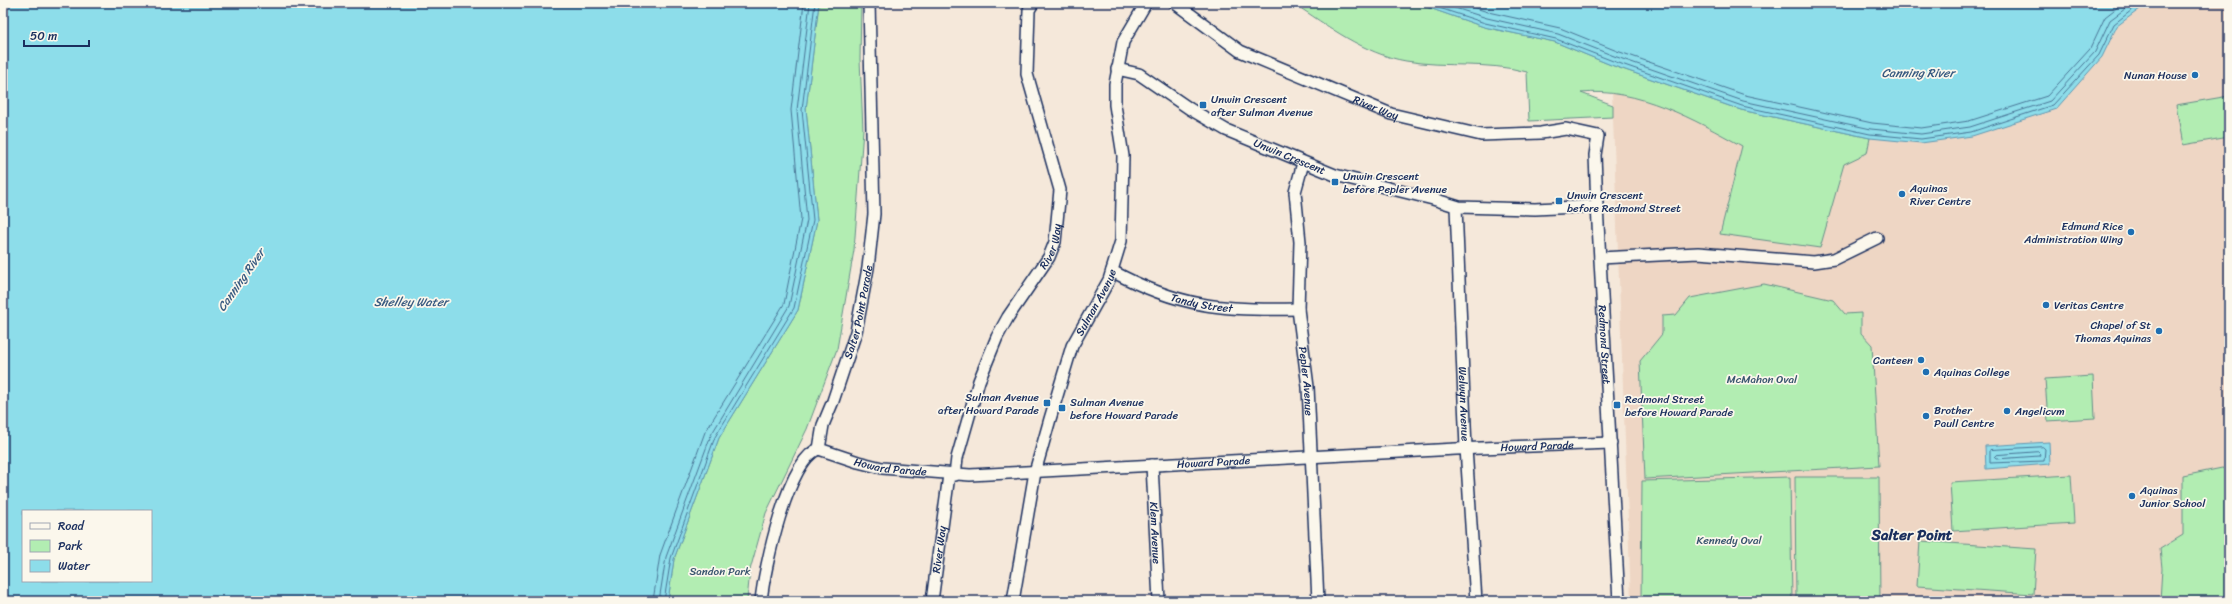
<svg xmlns="http://www.w3.org/2000/svg" width="2232" height="604" font-family="Sriracha,sans-serif">
<style>
.built{fill:#eed6c4}
.green{fill:#b2edb2;stroke:#668e88}
.water{fill:#8dddea;stroke:#5f97b2;fill-rule:evenodd}
.lines{fill:none;stroke-linecap:round;stroke-linejoin:round}
.shore{stroke:#497596;stroke-width:1}
.minor-casing{stroke:#1b2f5e;stroke-width:14}
.minor{stroke:#fbf7ec;stroke-width:11}
.poi-dot{fill:#1f6fb2;stroke:#fbf7ec;stroke-width:1.5}
.labels{text-anchor:middle;dominant-baseline:central;stroke-width:3.5;stroke-linejoin:round;paint-order:stroke}
.poi-label{font-size:11px;fill:#1b2f5e;stroke:#fbf7ec;text-anchor:start}
.street-label{font-size:11px;fill:#1b2f5e;stroke:#fbf7ec}
.park-label{font-size:11px;fill:#39556f;stroke:#fbf7ec}
.water-label{font-size:12px;font-style:italic;fill:#385a81;stroke:#fbf7ec}
.district-label{font-size:15px;font-weight:bold;fill:#1b2f5e;stroke:#fbf7ec}
</style>
<rect width="100%" height="100%" fill="#f5e8da"/>
<filter id="ink" filterUnits="userSpaceOnUse"><feTurbulence type="fractalNoise" baseFrequency=".025" numOctaves="2"/><feDisplacementMap in="SourceGraphic" scale="8" xChannelSelector="R" yChannelSelector="G"/><feConvolveMatrix kernelMatrix="1 2 1 2 8 2 1 2 1" color-interpolation-filters="sRGB"/></filter>
<g filter="url(#ink)">
<path class="built" d="M2148 3H2229V601H1631L1611 65 2102 57 2117 26Z"/>
<path class="green" d="M819 3H861L860 59 863 130 854 250 837 349 807 429 766 513 750 570 747 601H668L674 559 719 438 798 310 817 220 806 109Z
M1293 3H1415L1484 27 1555 42 1611 65 1741 110 1870 138 1867 153 1844 164 1820 248 1720 234 1742 146C1695 120 1637 87 1581 93L1613 105V117L1529 121 1527 72C1487 61 1446 68 1406 61 1364 54 1328 26 1293 3Z
M2229 96V137L2183 145 2176 105Z
M1764 284 1833 300 1845 314 1861 313V333L1872 345 1879 466 1645 479 1640 361 1662 334V316L1676 315 1690 298Z
M2093 376 2095 418 2048 421 2045 379Z
M2222 468 2229 470V601H2160L2162 568 2160 549 2183 535V476Z
M2071 475 2074 523 1953 531 1950 482Z
M1790 477 1792 601H1641L1642 481Z
M1795 477H1879L1880 601H1796Z
M1920 541 2036 549 2033 594 1917 586Z"/>
<path class="water" d="M3 3H819L806 109 817 220 798 310 719 438 674 559 668 601H3ZM23 511H151V581H23Z
M1415 3H2148L2117 26 2102 57 2056 109 1972 136 1921 143 1870 138 1741 110 1611 65 1555 42 1484 27Z
M2049 442 2050 464 1986 469 1985 446Z"/>
<g class="lines">
<path class="shore" d="M1424 3 1485 23 1556 39 1613 61 1742 106 1870 134 1921 139 1971 132 2053 105 2099 55 2114 24 2141 3
M1439 3 1487 18 1558 34 1614 56 1743 101 1871 129 1921 134 1970 127 2050 101 2095 52 2110 20 2133 3
M1459 3 1488 12 1560 28 1617 51 1745 95 1872 123 1921 128 1969 121 2047 96 2090 49 2105 17 2123 3
M2043 447 2045 449 2044 461 1990 463V450Z
M2038 452 2040 454 2039 456 1996 459 1994 457 1996 455Z
M653 601 660 555 705 432 784 304 801 219 791 110 804 3
M659 601 666 557 711 435 789 306 807 220 797 110 810 3
M664 601 671 558 715 437 794 308 813 220 802 110 815 3"/>
<g class="minor-casing">
<g id="minor">
<path id="s1" d="M1175 3 1240 51 1391 114 1481 135 1541 133 1566 129 1598 136 1595 155 1597 206 1619 601"/>
<path id="s2" d="M1117 69 1139 74 1190 109 1226 130 1335 175 1433 199 1459 207 1535 209 1597 206"/>
<path id="s3" d="M1303 163 1295 192 1300 242 1298 309 1308 387 1318 601"/>
<path id="s4" d="M1456 207 1466 448 1476 601"/>
<path d="M1600 258 1698 253 1814 262 1834 259 1877 238"/>
<path id="s5" d="M1112 271C1178 307 1224 311 1298 309"/>
<path id="s6" d="M819 449 858 462 882 468 970 475 1456 449 1611 443"/>
<path id="s7" d="M1152 465 1159 601"/>
<path id="s8" d="M955 475 957 458 979 381 997 337 1008 317 1049 257 1055 242 1060 190 1027 74 1029 10 1033 3"/>
<path id="s9" d="M761 601C764 570 788 458 819 449L823 425 833 401 856 332 868 268 874 214 869 3"/>
<path id="s10" d="M932 601 949 475"/>
<path id="s11" d="M1013 601 1035 472 1050 419 1072 346 1109 280 1121 241 1123 156 1115 105V84L1123 42 1146 3"/>
</g>
</g>
<use href="#minor" class="minor"/>
</g>
</g>
<g class="poi-dot">
<circle cx="2195" cy="75" r="4"/>
<rect x="1199" y="101" width="8" height="8" rx="2"/>
<rect x="1331" y="178" width="8" height="8" rx="2"/>
<circle cx="1902" cy="194" r="4"/>
<rect x="1555" y="197" width="8" height="8" rx="2"/>
<circle cx="2131" cy="232" r="4"/>
<circle cx="2046" cy="305" r="4"/>
<circle cx="2159" cy="331" r="4"/>
<circle cx="1921" cy="360" r="4"/>
<circle cx="1926" cy="372" r="4"/>
<rect x="1043" y="399" width="8" height="8" rx="2"/>
<rect x="1613" y="401" width="8" height="8" rx="2"/>
<rect x="1058" y="404" width="8" height="8" rx="2"/>
<circle cx="2007" cy="411" r="4"/>
<circle cx="1926" cy="416" r="4"/>
<circle cx="2132" cy="496" r="4"/>
</g>
<g class="labels">
<g class="poi-label">
<text x="2187" y="75" text-anchor="end">Nunan House</text>
<text x="1211" y="99">Unwin Crescent<tspan x="1211" dy="13">after Sulman Avenue</tspan></text>
<text x="1343" y="176">Unwin Crescent<tspan x="1343" dy="13">before Pepler Avenue</tspan></text>
<text x="1910" y="188">Aquinas<tspan x="1910" dy="13">River Centre</tspan></text>
<text x="1567" y="195">Unwin Crescent<tspan x="1567" dy="13">before Redmond Street</tspan></text>
<text x="2123" y="226" text-anchor="end">Edmund Rice<tspan x="2123" dy="13">Administration Wing</tspan></text>
<text x="2054" y="305">Veritas Centre</text>
<text x="2151" y="325" text-anchor="end">Chapel of St<tspan x="2151" dy="13">Thomas Aquinas</tspan></text>
<text x="1913" y="360" text-anchor="end">Canteen</text>
<text x="1934" y="372">Aquinas College</text>
<text x="1039" y="397" text-anchor="end">Sulman Avenue<tspan x="1039" dy="13">after Howard Parade</tspan></text>
<text x="1625" y="399">Redmond Street<tspan x="1625" dy="13">before Howard Parade</tspan></text>
<text x="1070" y="402">Sulman Avenue<tspan x="1070" dy="13">before Howard Parade</tspan></text>
<text x="1934" y="410">Brother<tspan x="1934" dy="13">Paull Centre</tspan></text>
<text x="2015" y="411">Angelicvm</text>
<text x="2140" y="490">Aquinas<tspan x="2140" dy="13">Junior School</tspan></text>
</g>
<g class="street-label">
<text stroke="none"><textPath href="#s1" startOffset="228">River Way</textPath></text>
<text stroke="none"><textPath href="#s2" startOffset="195">Unwin Crescent</textPath></text>
<text stroke="none"><textPath href="#s8" startOffset="251">River Way</textPath></text>
<text stroke="none"><textPath href="#s11" startOffset="312">Sulman Avenue</textPath></text>
<text stroke="none"><textPath href="#s5" startOffset="96">Tandy Street</textPath></text>
<text stroke="none"><textPath href="#s9" startOffset="310">Salter Point Parade</textPath></text>
<text stroke="none"><textPath href="#s1" startOffset="664">Redmond Street</textPath></text>
<text stroke="none"><textPath href="#s3" startOffset="220">Pepler Avenue</textPath></text>
<text stroke="none"><textPath href="#s4" startOffset="197">Welwyn Avenue</textPath></text>
<text stroke="none"><textPath href="#s6" startOffset="722">Howard Parade</textPath></text>
<text stroke="none"><textPath href="#s6" startOffset="398">Howard Parade</textPath></text>
<text stroke="none"><textPath href="#s6" startOffset="74">Howard Parade</textPath></text>
<text stroke="none"><textPath href="#s7" startOffset="68">Klem Avenue</textPath></text>
<text stroke="none"><textPath href="#s10" startOffset="52">River Way</textPath></text>
</g>
<g class="park-label">
<text x="1762" y="379">McMahon Oval</text>
<text x="1729" y="540">Kennedy Oval</text>
<text x="720" y="571">Sandon Park</text>
</g>
<g class="water-label">
<text x="1918" y="73">Canning River</text>
<text transform="translate(241 280) rotate(-55)">Canning River</text>
<text x="411" y="302">Shelley Water</text>
</g>
<g class="district-label">
<text x="1912" y="535">Salter Point</text>
</g>
</g>
<rect width="2232" height="604" fill="none" stroke="#fbf7ec" stroke-width="16"/>
<rect x="8" y="8" width="2216" height="588" fill="none" stroke="#1b2f5e" stroke-width="1.5" filter="url(#ink)"/>
<rect x="22" y="510" width="130" height="72" fill="#fbf7ec" stroke="#a1a7b3"/>
<rect x="30" y="523" width="20" height="6" fill="#fbf7ec" stroke="#a1a7b3"/>
<text x="58" y="530" font-size="12" fill="#1b2f5e">Road</text>
<rect x="30" y="540" width="20" height="12" fill="#b2edb2" stroke="#a1a7b3"/>
<text x="58" y="550" font-size="12" fill="#1b2f5e">Park</text>
<rect x="30" y="560" width="20" height="12" fill="#8dddea" stroke="#a1a7b3"/>
<text x="58" y="570" font-size="12" fill="#1b2f5e">Water</text>
<path d="M24 40v6h65v-6" fill="none" stroke="#1b2f5e" stroke-width="2"/>
<text x="30" y="40" font-size="12" fill="#1b2f5e" stroke="#fbf7ec" stroke-width="3" paint-order="stroke">50 m</text>
</svg>
